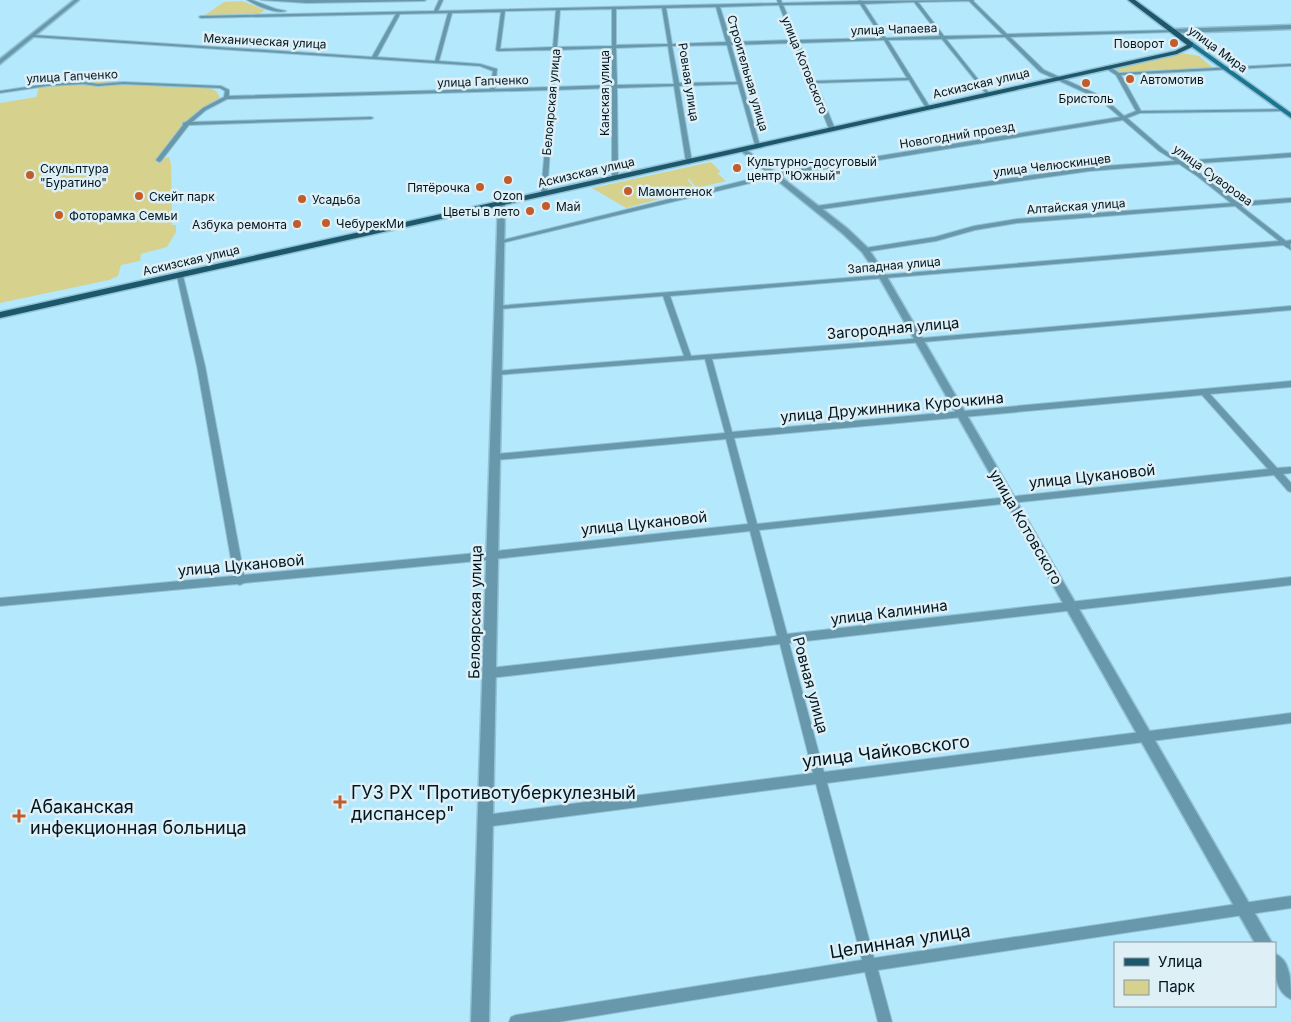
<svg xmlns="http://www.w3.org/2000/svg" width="1291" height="1022" font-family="Inter,sans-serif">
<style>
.green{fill:#d6d18c}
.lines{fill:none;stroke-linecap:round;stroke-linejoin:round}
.minor-casing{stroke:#94c2d5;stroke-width:2}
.tertiary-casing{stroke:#94c2d5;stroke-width:3}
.secondary-casing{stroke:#94c2d5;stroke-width:3}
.primary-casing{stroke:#94c2d5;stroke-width:3}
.minor{fill:#6798ab;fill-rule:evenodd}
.tertiary{fill:#6798ab;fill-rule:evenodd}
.secondary{fill:#1a7590;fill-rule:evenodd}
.primary{fill:#1c576b;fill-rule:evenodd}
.poi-dot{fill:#c25c2b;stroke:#deeff6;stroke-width:2}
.labels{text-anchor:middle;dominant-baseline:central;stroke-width:5;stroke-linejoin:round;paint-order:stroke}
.far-street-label{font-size:12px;fill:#001620;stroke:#deeff6}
.far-poi-label{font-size:12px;fill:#001620;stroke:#deeff6;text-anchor:start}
.street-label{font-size:15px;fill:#001620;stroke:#deeff6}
.near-street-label{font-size:18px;fill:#001620;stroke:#deeff6}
.near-poi-label{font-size:18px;fill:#001620;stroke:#deeff6;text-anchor:start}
</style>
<rect width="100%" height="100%" fill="#b4e8fd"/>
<path class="green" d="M242 1 265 10 259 14 205 15 224 2Z
M1182 53 1199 56 1213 68 1118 72 1113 68Z
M96 80 211 88 217 92 220 98C186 116 178 130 156 160L169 157 171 164 172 225H176V232L167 247 141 254 140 261 121 265 118 276 109 280 0 303V103L36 97 39 87Z
M711 162 721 172 717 173 726 181 697 188 689 179H687L695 189 675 193 668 186 655 189 663 198 626 208 592 188Z"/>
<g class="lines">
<g class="minor-casing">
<path id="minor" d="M247 0H252L276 9 286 11C275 14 257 6 247 0Z
M261 0H426L424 1 307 3Z
M439 0H443L438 11 778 3 777 0H781L782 3 859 1 858 0 863 1 974 0 973 1 1007 34 1175 30 1174 32 1010 37 1044 70 1103 97 1124 116 1136 111 1116 75 1105 68V66H1109L1119 73 1291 64V66L1121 75 1141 111 1284 109V110L1282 111 1140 113 1127 118 1163 149 1181 161 1291 153V157L1186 164 1201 174 1237 202 1291 198V202L1241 206 1286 241 1291 240V244H1290L1291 250 1283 245 670 296 691 356 911 339 1291 306V310L911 343 712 359 732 432 1291 381V387L1210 394 1277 468 1291 467V473L1283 474 1291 483V492L1288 491 1274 475 759 530 787 634 1291 577V585L789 643 824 772 1291 713V723L827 783 874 958 1291 896V908L878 970 892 1022H878L865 972 558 1022H509L511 1017 516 1015 862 960 816 784 485 827 481 825 479 821 481 817 485 815 813 773 780 644 490 678 486 676 485 673 486 670 490 668 777 636 750 531 477 561 244 583 240 585 237 584 0 606V598L234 576 197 366 177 276 178 275H182L183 276 205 366 244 575 477 553 748 524 726 439 496 460 493 459 492 457 496 454 725 433 705 359 496 375 492 373 496 371 684 356 663 296 499 309 497 308V306L883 275 1279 241 1235 206 1017 223 975 230 936 241 865 252 862 250 865 248 935 237 974 226 1017 219 1231 203 1197 176 1179 164 1090 171 816 210 813 208 816 206 1090 167 1175 161 1159 151 1123 120 775 177 502 243 499 241 775 173 1120 117 1099 99 1040 72 1005 37 946 39 989 93V95H987L942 39 888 40 930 107 926 108 909 80 816 83 835 129 832 131 829 129 795 43 731 45 760 146 755 145 738 84 679 86 692 162 689 164 686 162 674 86 617 88 618 178 615 180 612 178V88L554 90 547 194 544 196 541 194 550 90 227 99 206 110 192 122 371 117 373 118 371 119 189 125 161 161 159 162 156 160 183 125V123L186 122 203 108 224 97 225 91 220 88 123 84 98 86 83 84 47 86 0 93V91L47 84 83 82 98 84 123 82 221 86 229 90V96L490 89 493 71 480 66 33 37 31 36 33 35 372 57 396 14 201 18 199 17 201 16 434 11ZM969 1 1003 35 944 36 918 2ZM914 2 940 36 886 38 864 4ZM860 4 882 38 798 40 783 5ZM779 5 793 40 731 42 720 7ZM716 7 726 42 672 44 666 8ZM662 8 668 44 616 45V9ZM612 9V46L557 47 560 10ZM556 10 553 47 500 49 505 11ZM501 12 496 50 498 51 553 50 550 87 495 89 497 69 480 64 439 61 452 13ZM448 13 435 61 377 57 400 14ZM884 40 907 78 814 81 799 43ZM727 45 737 82 679 83 672 46ZM668 46 674 84 617 85 616 48ZM612 48V85L554 87 557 50ZM1202 395 1268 469 757 524 734 438Z"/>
</g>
<g class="tertiary-casing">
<path id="tertiary" d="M74 0H79L0 64V59Z
M1291 25V29L1174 33 1171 31 1174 29Z
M740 148H744L848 229 868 248 887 277 1272 943H1255L879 277 862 252 842 233 740 150Z
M498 201 505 203 489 1022H471Z
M1275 954C1291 960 1291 983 1291 999 1274 991 1275 970 1275 954Z"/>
</g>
<g class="secondary-casing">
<path id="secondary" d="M1188 42H1192L1291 113V118L1188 44Z"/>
</g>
<g class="primary-casing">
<path id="primary" d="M1128 0H1135L1188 39 1193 43 1192 47 1177 54 0 318V312L1175 51 1187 45Z"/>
</g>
<use href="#minor" class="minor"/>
<use href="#tertiary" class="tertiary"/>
<use href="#secondary" class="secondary"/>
<use href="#primary" class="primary"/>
</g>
<g class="poi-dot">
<circle cx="1174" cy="43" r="5"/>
<circle cx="1130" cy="79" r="5"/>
<circle cx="1086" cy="83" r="5"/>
<circle cx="737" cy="168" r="5"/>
<circle cx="30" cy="175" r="5"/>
<circle cx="508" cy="180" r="5"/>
<circle cx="480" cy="187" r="5"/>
<circle cx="628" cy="191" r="5"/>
<circle cx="139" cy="196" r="5"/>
<circle cx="302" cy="199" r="5"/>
<circle cx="546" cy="206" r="5"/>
<circle cx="530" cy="211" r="5"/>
<circle cx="59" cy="215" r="5"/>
<circle cx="326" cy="223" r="5"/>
<circle cx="297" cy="224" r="5"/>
<path d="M337.5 794.5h5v5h5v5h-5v5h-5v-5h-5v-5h5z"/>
<path d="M16.5 808.5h5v5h5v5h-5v5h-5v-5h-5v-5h5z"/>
</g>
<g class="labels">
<g class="far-street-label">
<text transform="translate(894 29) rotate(-2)">улица Чапаева</text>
<text transform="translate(265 41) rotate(3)">Механическая улица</text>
<text transform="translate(1218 49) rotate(36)">улица Мира</text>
<text transform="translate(805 65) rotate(68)">улица Котовского</text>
<text transform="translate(748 73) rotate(74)">Строительная улица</text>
<text transform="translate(72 76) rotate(-3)">улица Гапченко</text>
<text transform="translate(483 81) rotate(-2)">улица Гапченко</text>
<text transform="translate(689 82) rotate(81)">Ровная улица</text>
<text transform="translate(981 83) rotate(-13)">Аскизская улица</text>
<text transform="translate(604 93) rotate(-90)">Канская улица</text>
<text transform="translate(551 102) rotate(-85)">Белоярская улица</text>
<text transform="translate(957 135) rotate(-9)">Новогодний проезд</text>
<text transform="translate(1052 165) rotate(-7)">улица Челюскинцев</text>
<text transform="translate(586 172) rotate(-13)">Аскизская улица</text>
<text transform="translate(1213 175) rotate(36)">улица Суворова</text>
<text transform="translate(1076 206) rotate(-4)">Алтайская улица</text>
<text transform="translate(191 260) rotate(-13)">Аскизская улица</text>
<text transform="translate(894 265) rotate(-5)">Западная улица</text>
</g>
<g class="far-poi-label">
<text x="1164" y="43" text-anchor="end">Поворот</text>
<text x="1140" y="79">Автомотив</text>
<text x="1086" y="98" text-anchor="middle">Бристоль</text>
<text x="747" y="161">Культурно-досуговый<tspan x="747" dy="14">центр "Южный"</tspan></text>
<text x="40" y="168">Скульптура<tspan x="40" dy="14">"Буратино"</tspan></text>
<text x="470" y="187" text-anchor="end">Пятёрочка</text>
<text x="638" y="191">Мамонтенок</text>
<text x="508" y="195" text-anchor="middle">Ozon</text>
<text x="149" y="196">Скейт парк</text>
<text x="312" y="199">Усадьба</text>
<text x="556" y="206">Май</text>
<text x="520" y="211" text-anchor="end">Цветы в лето</text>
<text x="69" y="215">Фоторамка Семьи</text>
<text x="336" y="223">ЧебурекМи</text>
<text x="287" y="224" text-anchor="end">Азбука ремонта</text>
</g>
<g class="street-label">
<text transform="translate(893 328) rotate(-5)">Загородная улица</text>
<text transform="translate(892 407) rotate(-5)">улица Дружинника Курочкина</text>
<text transform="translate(1092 476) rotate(-6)">улица Цукановой</text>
<text transform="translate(644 523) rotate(-6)">улица Цукановой</text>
<text transform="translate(1026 527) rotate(60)">улица Котовского</text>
<text transform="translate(241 565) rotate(-5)">улица Цукановой</text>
<text transform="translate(475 612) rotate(-89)">Белоярская улица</text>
<text transform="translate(889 612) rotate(-7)">улица Калинина</text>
<text transform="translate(811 685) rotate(75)">Ровная улица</text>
</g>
<g class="near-street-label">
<text transform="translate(886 751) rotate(-7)">улица Чайковского</text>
<text transform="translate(900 941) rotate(-9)">Целинная улица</text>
</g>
<g class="near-poi-label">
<text x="351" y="792">ГУЗ РХ "Противотуберкулезный<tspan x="351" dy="21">диспансер"</tspan></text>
<text x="30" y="806">Абаканская<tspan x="30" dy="21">инфекционная больница</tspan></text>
</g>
</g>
<rect x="1114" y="942" width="162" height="65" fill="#deeff6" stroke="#8598a0"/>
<rect x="1124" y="958" width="25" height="8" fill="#1c576b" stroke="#8598a0"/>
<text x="1158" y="967" font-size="15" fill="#001620">Улица</text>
<rect x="1124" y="980" width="25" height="15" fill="#d6d18c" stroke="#8598a0"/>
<text x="1158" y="992" font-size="15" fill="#001620">Парк</text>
</svg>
